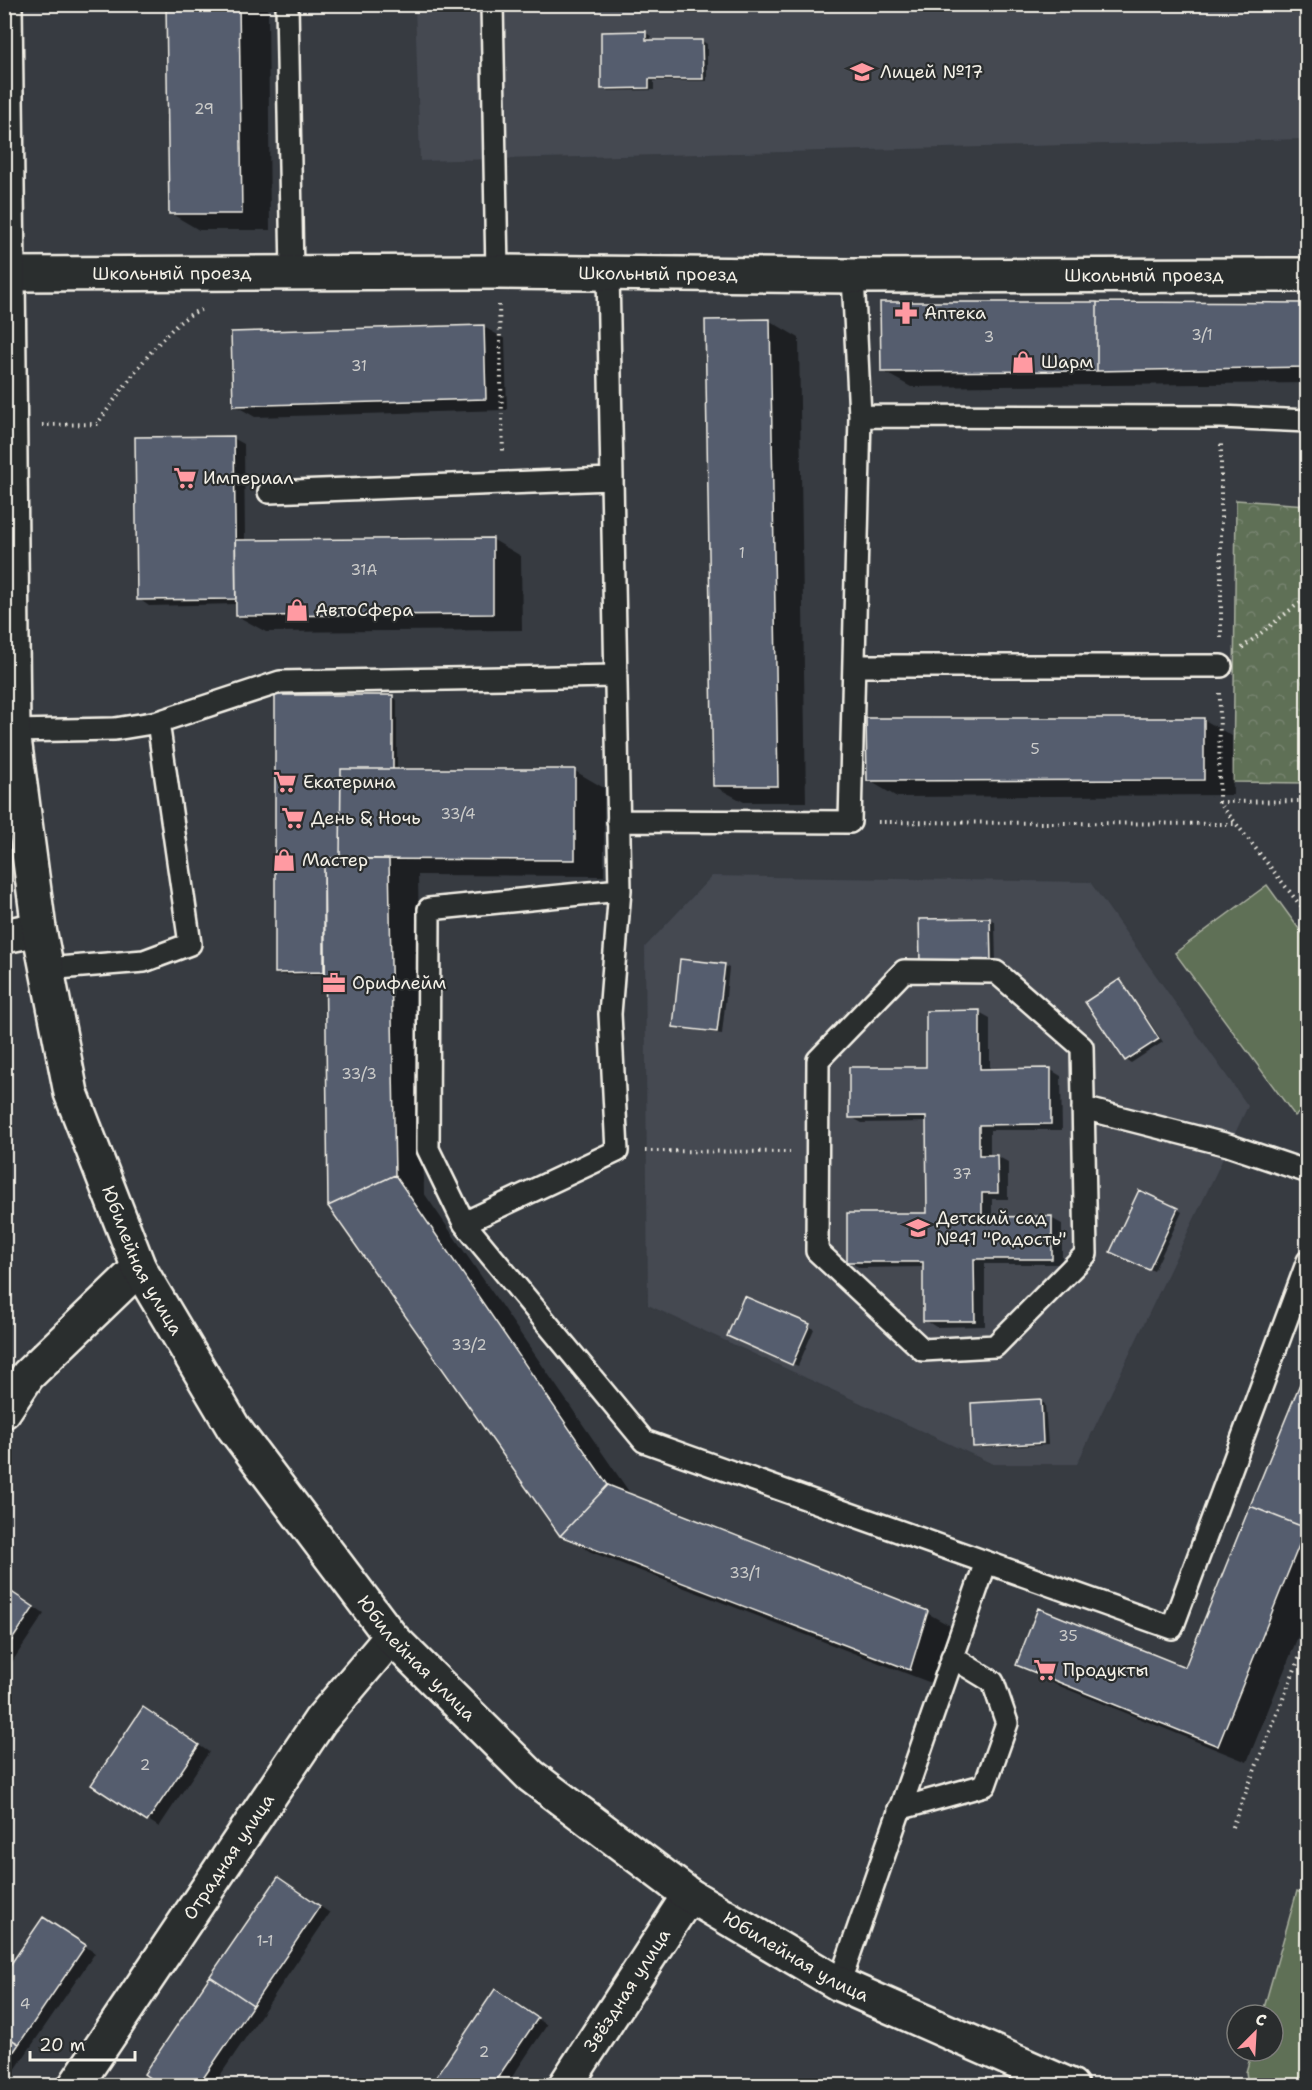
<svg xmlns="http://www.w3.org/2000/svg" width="1312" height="2090" font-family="'Shantell Sans',sans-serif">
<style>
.built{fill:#444851}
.grass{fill:#5f6f57;stroke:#aab0a0;stroke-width:1.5}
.park{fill:url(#park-crowns);stroke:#aab0a0;stroke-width:1.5}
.shadow{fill:#0007}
.building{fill:#555d6e;stroke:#f4f1e8;stroke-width:1.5}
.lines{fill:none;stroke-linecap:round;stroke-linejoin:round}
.lane-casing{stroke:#f4f1e8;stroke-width:26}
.street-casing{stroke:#f4f1e8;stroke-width:38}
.secondary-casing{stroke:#f4f1e8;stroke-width:38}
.path{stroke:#f4f1e8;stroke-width:4;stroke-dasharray:1.5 4.5;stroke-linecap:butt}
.lane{stroke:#2a2d2e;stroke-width:21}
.street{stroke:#2a2d2e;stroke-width:33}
.secondary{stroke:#2a2d2e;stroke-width:33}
.labels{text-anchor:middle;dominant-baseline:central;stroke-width:4.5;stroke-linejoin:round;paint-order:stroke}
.number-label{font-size:15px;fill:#ccccca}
.poi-label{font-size:18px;fill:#f4f1e8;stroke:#2a2d2e;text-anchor:start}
.street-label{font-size:18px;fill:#f4f1e8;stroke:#2a2d2e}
</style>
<defs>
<pattern id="park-crowns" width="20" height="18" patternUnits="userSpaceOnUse" patternTransform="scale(1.5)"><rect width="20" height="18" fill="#5f6f57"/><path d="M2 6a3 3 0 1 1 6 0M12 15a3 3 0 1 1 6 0" fill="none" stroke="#77846f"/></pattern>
</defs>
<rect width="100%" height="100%" fill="#373b41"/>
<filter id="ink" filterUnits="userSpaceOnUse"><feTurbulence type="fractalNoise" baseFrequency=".0167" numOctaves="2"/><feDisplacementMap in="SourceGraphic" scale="12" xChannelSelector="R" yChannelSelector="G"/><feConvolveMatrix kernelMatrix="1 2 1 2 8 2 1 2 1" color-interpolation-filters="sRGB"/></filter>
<g filter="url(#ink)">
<path class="built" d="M415 5H1307V139L420 161Z
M712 876 1090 882 1248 1106 1077 1464H993L648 1305 645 947Z"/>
<path class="grass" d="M1267 885 1307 940V1106L1295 1116 1175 953Z
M1297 1891 1307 1896V2085H1248L1246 2072 1252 2051H1273V2015H1262Z"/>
<path class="park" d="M1236 500 1307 505V783L1233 782Z"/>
<path class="shadow" d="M168 4H268L270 230H199L170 213Z
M646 33 651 36V41H702L707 44V81H654V90L608 91 603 88Z
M1308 305V383L911 387 882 371Z
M770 321 799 338 806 802H744L714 786Z
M484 327 505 339 507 410 255 417 234 405Z
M233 438 244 444 245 541 492 539 521 556 522 630 266 632 237 616V604L149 606 139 599Z
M276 697H392L397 700V770L575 771 604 788V876L418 875 424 1193 632 1496 927 1613 956 1629 939 1686 591 1552 561 1534 329 1206 326 974 281 975 276 972Z
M1203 719 1232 736 1233 795 897 797 868 780Z
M990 919 995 922 996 963 926 964Z
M724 965 729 968 722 1034 674 1027Z
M1120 981 1124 984 1163 1042 1131 1063 1126 1060Z
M979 1012 990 1018V1070H1051L1061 1076 1062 1130H990V1156H997L1008 1162V1199H992V1218H1051L1062 1224V1264H985V1326L936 1327 925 1320 924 1267 860 1268 849 1262 929 1214 928 1122 862 1123 851 1117 928 1068Z
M1177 1209 1182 1212 1154 1271 1117 1254Z
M745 1298 814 1329 798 1366 733 1338Z
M1308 1368V1612L1247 1762 1047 1681 1018 1664 1186 1669Z
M1040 1401 1045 1404 1048 1445 979 1448 975 1446Z
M4 1587 44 1614 4 1674Z
M154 1715 209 1752 159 1827 93 1785Z
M289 1885 330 1913 213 2086H164Z
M54 1925 95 1953 4 2086V1977Z
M506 1997 547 2025 506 2086H431Z"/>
<path class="building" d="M166 4H239L242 214H169Z
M646 31V40H702L703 79H649V88L601 89V32Z
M880 302H1097V371L881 372Z
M1097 302 1308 303V367L1097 371Z
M770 319 778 786H713L705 320Z
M484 325 486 399 233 406 231 332Z
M234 436 236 599 137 600 135 437Z
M493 538V614L236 616 235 540Z
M275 695H393V769H341L340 859 324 858V972L275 973Z
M866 718H1204V780L867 781Z
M341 769H575V860L340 859Z
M324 858 389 859 395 1175 328 1206Z
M990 918 991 961 920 962 919 919Z
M680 959 725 964 717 1032 673 1027Z
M1120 979 1159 1039 1125 1061 1085 1002Z
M980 1010V1069L1051 1068V1124L979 1125V1155H997L998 1193H982V1217L1052 1216V1259H974L975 1321H923V1262H847V1213H927L926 1117 849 1118V1067H926V1011Z
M395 1175 608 1485 560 1536 328 1206Z
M1139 1190 1178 1208 1149 1270 1110 1252Z
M744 1296 810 1324 792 1365 727 1336Z
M1308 1364V1524L1306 1528 1250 1506Z
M1041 1399 1043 1443 973 1447 971 1403Z
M608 1485 928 1611 910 1670 560 1536Z
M1250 1506 1306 1528 1218 1746 1016 1665 1038 1608 1185 1667Z
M4 1587 34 1607 4 1652Z
M143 1707 199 1745 147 1822 91 1785Z
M278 1877 320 1906 253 2005 210 1976Z
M43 1917 86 1945 19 2044 4 2035V1974Z
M210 1976 253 2005 198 2086H161L144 2074Z
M495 1989 538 2018 492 2086H430Z
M4 2035 19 2044 4 2066Z"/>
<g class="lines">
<g class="lane-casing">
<path id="lane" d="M287 4 292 273
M492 4 497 272
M860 416 1221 417 1308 421
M269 492 611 479
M856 666H1221
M13 731 115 729 158 722 280 682 615 676
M618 821 850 822 860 416 853 276
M620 890 429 909 428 1149 464 1223 644 1441 1172 1628 1308 1261
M46 969 144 961 190 944 158 722
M904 971 996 972 1082 1047 1086 1254 995 1346 923 1350 817 1251 818 1060Z
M1083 1108 1228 1145 1308 1172
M464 1223 617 1151 610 1014 620 890 608 273
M899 1809 985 1785 1007 1723 993 1682 952 1657
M839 1984 986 1562"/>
</g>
<g class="street-casing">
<g id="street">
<path id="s1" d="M8 274 497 272 853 276 1308 275"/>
<path d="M4 936 39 929"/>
<path d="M4 1411 28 1375 139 1268"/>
<path id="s2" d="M75 2086 320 1721 391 1637"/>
<path id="s3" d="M565 2086 689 1895"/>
</g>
</g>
<g class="secondary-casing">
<g id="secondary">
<path id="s4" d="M5 4 13 731 39 929 71 1093 139 1268 233 1427 391 1637 531 1776 689 1895 839 1984 1071 2086"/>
</g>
</g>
<path class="path" d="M499 305 503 454
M42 425 97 424C118 396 169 318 201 310
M1221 638V444
M1242 648 1308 596
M1220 693 1219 802 1308 915
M1219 802 1308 801
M878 822 1235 824
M645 1151 790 1152
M1232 1827 1308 1636"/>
<use href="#lane" class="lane"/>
<use href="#street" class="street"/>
<use href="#secondary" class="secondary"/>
</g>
</g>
<defs>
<g id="school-bare" transform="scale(1.8)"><path d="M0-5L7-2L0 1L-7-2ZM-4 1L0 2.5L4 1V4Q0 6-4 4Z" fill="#ff9aa2" stroke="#2a2d2e" stroke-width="2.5" paint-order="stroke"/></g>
<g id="pharmacy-bare" transform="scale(1.8)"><path d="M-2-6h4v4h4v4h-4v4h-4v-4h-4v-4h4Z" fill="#ff9aa2" stroke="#2a2d2e" stroke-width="2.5" paint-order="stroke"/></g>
<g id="shop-bare" transform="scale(1.8)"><path d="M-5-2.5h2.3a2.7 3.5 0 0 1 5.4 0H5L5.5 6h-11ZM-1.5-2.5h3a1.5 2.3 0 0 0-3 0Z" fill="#ff9aa2" stroke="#2a2d2e" stroke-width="2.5" paint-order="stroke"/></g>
<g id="supermarket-bare" transform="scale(1.8)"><path d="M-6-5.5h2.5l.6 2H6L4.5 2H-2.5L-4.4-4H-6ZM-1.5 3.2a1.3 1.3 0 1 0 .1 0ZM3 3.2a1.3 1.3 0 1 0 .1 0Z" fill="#ff9aa2" stroke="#2a2d2e" stroke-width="2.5" paint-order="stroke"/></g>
<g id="office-bare" transform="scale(1.8)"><path d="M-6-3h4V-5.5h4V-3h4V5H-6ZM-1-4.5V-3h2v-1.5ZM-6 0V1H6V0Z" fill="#ff9aa2" stroke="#2a2d2e" stroke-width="2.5" paint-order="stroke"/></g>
</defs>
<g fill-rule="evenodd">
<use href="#school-bare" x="862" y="72"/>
<use href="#pharmacy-bare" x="906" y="313"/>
<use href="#shop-bare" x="1023" y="362"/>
<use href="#supermarket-bare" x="185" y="478"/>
<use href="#shop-bare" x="297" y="610"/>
<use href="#supermarket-bare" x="285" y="782"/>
<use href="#supermarket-bare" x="293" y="818"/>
<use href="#shop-bare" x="284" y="860"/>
<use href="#office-bare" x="334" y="983"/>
<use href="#school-bare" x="918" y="1228"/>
<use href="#supermarket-bare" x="1045" y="1670"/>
</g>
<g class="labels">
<g class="number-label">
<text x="204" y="109">29</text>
<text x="1202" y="335">3/1</text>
<text x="989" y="337">3</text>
<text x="359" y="366">31</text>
<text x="742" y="553">1</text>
<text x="364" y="570">31А</text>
<text x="1035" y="749">5</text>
<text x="458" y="814">33/4</text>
<text x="359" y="1074">33/3</text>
<text x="962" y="1174">37</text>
<text x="469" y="1345">33/2</text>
<text x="745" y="1573">33/1</text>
<text x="1068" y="1636">35</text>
<text x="145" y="1765">2</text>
<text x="265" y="1941">1-1</text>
<text x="25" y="2004">4</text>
<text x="484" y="2052">2</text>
</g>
<g class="poi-label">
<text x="880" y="72">Лицей №17</text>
<text x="924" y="313">Аптека</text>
<text x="1041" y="362">Шарм</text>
<text x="203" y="478">Империал</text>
<text x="315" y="610">АвтоСфера</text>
<text x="303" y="782">Екатерина</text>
<text x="311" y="818">День &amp; Ночь</text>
<text x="302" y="860">Мастер</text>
<text x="352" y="983">Орифлейм</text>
<text x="936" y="1218">Детский сад<tspan x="936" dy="21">№41 "Радость"</tspan></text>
<text x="1063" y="1670">Продукты</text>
</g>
<g class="street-label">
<text stroke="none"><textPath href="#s1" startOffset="650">Школьный проезд</textPath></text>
<text stroke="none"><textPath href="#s1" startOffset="164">Школьный проезд</textPath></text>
<text stroke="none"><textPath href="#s1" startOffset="1136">Школьный проезд</textPath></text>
<text stroke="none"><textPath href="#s4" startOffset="1276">Юбилейная улица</textPath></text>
<text stroke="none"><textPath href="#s4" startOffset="1762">Юбилейная улица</textPath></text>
<text stroke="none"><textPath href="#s2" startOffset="276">Отрадная улица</textPath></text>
<text stroke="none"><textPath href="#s4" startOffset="2248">Юбилейная улица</textPath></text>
<text stroke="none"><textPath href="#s3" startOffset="114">Звёздная улица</textPath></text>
</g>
</g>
<rect width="1312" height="2090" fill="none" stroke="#2a2d2e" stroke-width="24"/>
<rect x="12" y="12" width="1288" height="2066" fill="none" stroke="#f4f1e8" stroke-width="2" filter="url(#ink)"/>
<g transform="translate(1255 2033) rotate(24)"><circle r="28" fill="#2a2d2e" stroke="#7b7b78" stroke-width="1.5"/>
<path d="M0-4.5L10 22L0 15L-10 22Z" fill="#ff9aa2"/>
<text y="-9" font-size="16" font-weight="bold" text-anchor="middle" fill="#f4f1e8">С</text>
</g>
<path d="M30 2051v9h105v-9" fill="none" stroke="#f4f1e8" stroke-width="3"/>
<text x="39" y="2051" font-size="18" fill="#f4f1e8" stroke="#2a2d2e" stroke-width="4.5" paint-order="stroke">20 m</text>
</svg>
